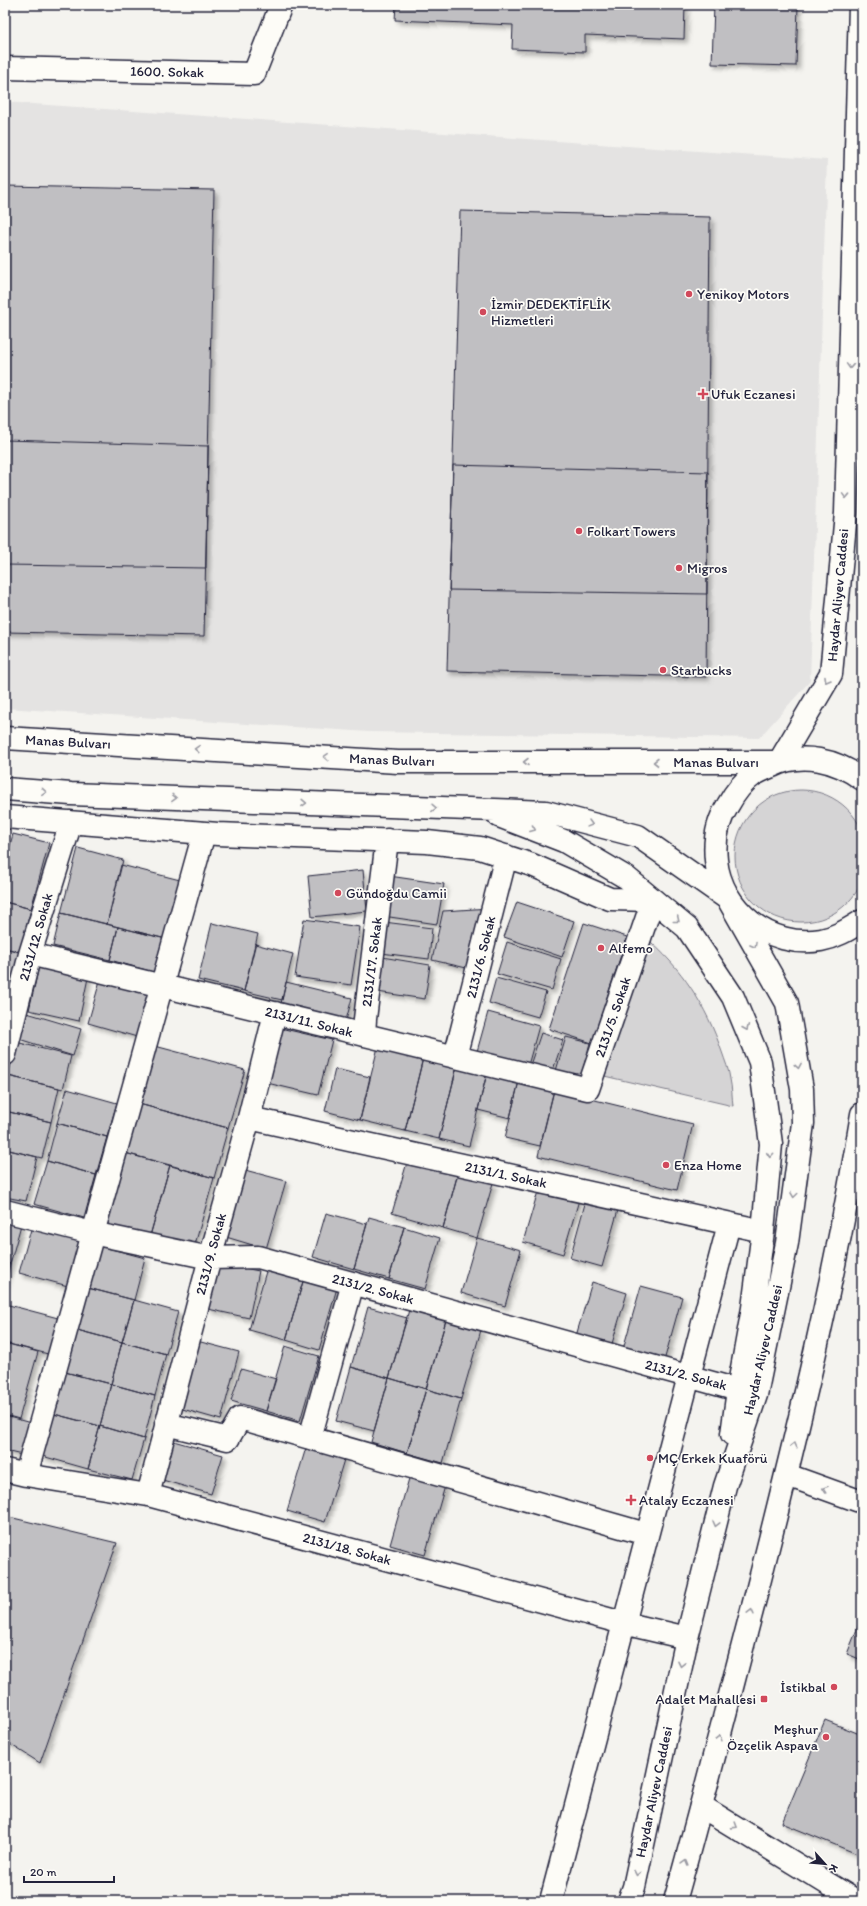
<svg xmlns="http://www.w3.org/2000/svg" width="867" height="1906" font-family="Itim,sans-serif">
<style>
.built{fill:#e4e3e2}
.green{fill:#d5d4d5;stroke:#7c7b88}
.building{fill:#c0bfc2;stroke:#22223b;filter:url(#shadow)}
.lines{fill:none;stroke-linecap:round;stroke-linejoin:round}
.minor-casing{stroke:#22223b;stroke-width:25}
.major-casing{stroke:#22223b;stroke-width:25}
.minor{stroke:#fdfcf7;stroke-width:22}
.major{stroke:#fdfcf7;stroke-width:22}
.oneway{stroke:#9a9aa2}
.poi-dot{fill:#d1495b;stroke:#fdfcf7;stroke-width:1.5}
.labels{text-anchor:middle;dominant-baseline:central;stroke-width:3.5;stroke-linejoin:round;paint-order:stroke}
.street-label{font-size:14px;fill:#22223b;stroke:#fdfcf7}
.poi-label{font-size:14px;fill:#22223b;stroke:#fdfcf7;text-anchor:start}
</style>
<defs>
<filter id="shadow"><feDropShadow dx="3.5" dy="3.5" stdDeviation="2" flood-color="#0004"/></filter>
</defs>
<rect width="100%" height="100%" fill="#f4f3ef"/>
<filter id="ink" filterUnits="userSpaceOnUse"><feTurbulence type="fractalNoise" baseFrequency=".025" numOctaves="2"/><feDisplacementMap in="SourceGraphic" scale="8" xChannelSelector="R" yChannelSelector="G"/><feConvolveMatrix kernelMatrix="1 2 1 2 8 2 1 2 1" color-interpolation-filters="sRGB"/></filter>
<g filter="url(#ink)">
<path class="built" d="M5 102 827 160 810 681 759 738 369 732 5 708Z"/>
<path class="green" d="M735 856a66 66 0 1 1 132 0a66 66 0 1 1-132 0Z
M644 936C682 968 706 1005 722 1052 725 1061 729 1070 730 1079 732 1088 732 1097 733 1106L600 1075Z"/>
<path class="building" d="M396 5H685L684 39 585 35V52L512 49 513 25 395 20Z
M714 5H798L796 66 712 64Z
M5 186 214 190 204 636 5 632Z
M460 211 710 217 706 677 447 671Z
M5 440 208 446 206 568 5 565Z
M453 465 708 472 707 594 449 590Z
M13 834 49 843 31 909 5 902V864Z
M78 848 123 860 107 924 61 913Z
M121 865 180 880 166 939 107 924Z
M363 870 367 911 312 917 308 876Z
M389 876 444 884 437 924 383 916Z
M5 902 31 909 20 952 5 948Z
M517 902 574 921 562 957 504 937Z
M490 908 475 970 432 960 443 911Z
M61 913 118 927 110 960 53 946Z
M304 919 360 927 351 985 295 977Z
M384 922 432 928 429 959 381 953Z
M212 923 258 934 244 991 198 980Z
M584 923 627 937 592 1043 549 1029Z
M118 927 166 939 157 973 110 960Z
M507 942 561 959 552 990 497 974Z
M255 944 293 954 282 1000 244 991Z
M5 948 20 952 13 978 5 975Z
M382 957 430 965 425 999 377 992Z
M40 962 89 973 79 1021 29 1010Z
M5 975 13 978 5 1008Z
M101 977 150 990 137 1037 88 1023Z
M496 978 546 992 538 1017 489 1003Z
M286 982 352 998 345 1024 280 1008Z
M488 1012 539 1026 527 1069 476 1055Z
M27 1013 81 1029 73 1056 19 1039Z
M280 1028 332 1040 318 1095 267 1083Z
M541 1033 563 1040 551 1076 529 1068Z
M566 1037 590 1043 580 1080 555 1074Z
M16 1042 71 1056 63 1089 8 1076Z
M155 1046 245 1070 228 1128 139 1104Z
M378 1047 423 1058 405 1131 360 1120Z
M423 1058 457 1066 439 1139 405 1131Z
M457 1066 487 1073 469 1146 439 1139Z
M335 1069 370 1077 360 1120 325 1111Z
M487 1073 519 1081 510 1118 478 1110Z
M8 1076 59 1088 51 1122 5 1111V1089Z
M519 1081 554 1090 540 1146 505 1138Z
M67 1089 117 1103 107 1137 57 1123Z
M554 1090 693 1124 677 1190 538 1156Z
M139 1104 228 1128 214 1178 125 1153Z
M5 1111 51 1122 42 1158 5 1149Z
M57 1123 107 1137 96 1175 47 1161Z
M5 1149 37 1157 26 1201 5 1197Z
M125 1153 170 1165 150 1236 105 1224Z
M408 1159 458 1173 443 1228 392 1213Z
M47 1161 96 1175 84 1218 34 1204Z
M170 1165 214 1178 194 1248 150 1236Z
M245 1170 286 1181 266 1249 226 1237Z
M458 1173 493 1183 477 1238 443 1228Z
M539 1188 579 1200 563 1254 523 1242Z
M586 1200 618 1210 602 1267 570 1258Z
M326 1213 367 1224 354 1269 313 1257Z
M369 1217 404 1227 389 1279 354 1269Z
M5 1221 21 1225 10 1264 5 1263Z
M33 1222 83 1236 68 1286 19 1273Z
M404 1227 440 1238 425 1289 389 1279Z
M477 1238 521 1250 505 1306 461 1293Z
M100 1246 145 1258 134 1300 88 1288Z
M5 1263 10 1264 5 1284Z
M217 1263 259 1271 249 1318 208 1309Z
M267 1268 304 1278 286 1340 249 1330Z
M304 1278 337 1288 319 1350 286 1340Z
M592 1282 627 1293 611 1347 576 1336Z
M641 1286 682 1297 664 1361 623 1349Z
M88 1288 134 1300 122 1342 77 1330Z
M134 1300 178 1312 166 1354 122 1342Z
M5 1304 58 1318 48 1354 5 1343Z
M368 1307 407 1318 389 1378 351 1367Z
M409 1310 446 1320 426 1389 389 1378Z
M446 1320 481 1330 461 1399 426 1389Z
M77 1330 122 1342 111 1384 65 1372Z
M197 1341 239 1352 221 1420 179 1408Z
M122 1342 166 1354 155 1396 111 1384Z
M5 1343 38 1352 19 1419 5 1415Z
M285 1346 319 1356 300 1421 266 1411Z
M351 1367 389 1378 374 1431 336 1421Z
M241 1369 276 1379 266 1411 231 1401Z
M65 1372 111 1384 100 1426 54 1414Z
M389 1378 426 1389 407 1453 371 1442Z
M111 1384 155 1396 144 1439 100 1426Z
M426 1389 461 1399 443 1463 407 1453Z
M54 1414 100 1426 88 1469 42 1456Z
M5 1416 31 1423 22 1455 5 1451Z
M100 1426 144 1439 132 1480 88 1469Z
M170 1440 223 1455 211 1494 159 1479Z
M308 1441 346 1453 325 1522 287 1511Z
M410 1475 445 1486 425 1555 390 1545Z
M5 1516 117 1543 40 1763 5 1741Z
M862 1617V1660L847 1654Z
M825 1720 862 1735V1856L782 1823Z"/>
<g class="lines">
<g class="minor-casing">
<path id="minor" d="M5 68 254 74 281 5
M5 817 218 834 427 842 480 848 532 865 610 899 653 900 588 1089 30 954
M364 1035 365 1019 387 840
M5 1054 30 954 71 822
M455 1057 506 856
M249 1118 763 1231
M5 1211 92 1233 210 1258 258 1257 738 1390
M166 1424 228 1439 240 1418 646 1534
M310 1438 353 1283
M5 1470 26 1475 148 1495 623 1623 687 1638
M26 1475 204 833
M787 1475 862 1502
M148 1495 210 1258 249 1118 275 1013
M701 1806 856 1901
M551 1901 729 1224"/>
</g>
<g class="major-casing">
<path id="major" d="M5 738 398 762H779
M779 762 831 674 846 513 860 5
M862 779C836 760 802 751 772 766 765 769 758 772 753 775 742 783 734 794 728 805 717 822 714 841 716 860 721 910 770 949 821 940 837 937 849 929 862 921
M5 789 71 794 546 812 638 836 728 899 787 1003 802 1089 803 1123 787 1243 756 1395 725 1486 687 1638 634 1887 629 1901
M499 816 564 841 627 878 687 928 733 997 760 1062 771 1144 763 1231 753 1308 738 1390 732 1434
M675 1901C704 1798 730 1694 757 1591 797 1433 836 1275 862 1114"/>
</g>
<use href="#minor" class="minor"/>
<use href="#major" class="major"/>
</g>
<defs><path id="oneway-chevron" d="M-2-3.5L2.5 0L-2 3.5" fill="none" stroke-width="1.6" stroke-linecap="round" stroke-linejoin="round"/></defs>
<g class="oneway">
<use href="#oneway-chevron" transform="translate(850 366) rotate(92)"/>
<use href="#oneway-chevron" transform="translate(846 496) rotate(92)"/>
<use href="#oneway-chevron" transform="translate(827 680) rotate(120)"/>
<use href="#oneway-chevron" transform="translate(197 749) rotate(-177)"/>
<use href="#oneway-chevron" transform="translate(326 757) rotate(-177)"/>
<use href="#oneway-chevron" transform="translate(526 762) rotate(-180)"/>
<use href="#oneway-chevron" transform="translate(656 762) rotate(-180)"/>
<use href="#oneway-chevron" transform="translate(44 792) rotate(4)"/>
<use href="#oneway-chevron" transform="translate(174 798) rotate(2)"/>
<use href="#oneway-chevron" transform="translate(304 803) rotate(2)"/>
<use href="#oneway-chevron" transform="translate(434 808) rotate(2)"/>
<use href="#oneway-chevron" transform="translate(590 824) rotate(15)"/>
<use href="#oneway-chevron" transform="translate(533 829) rotate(21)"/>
<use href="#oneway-chevron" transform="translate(677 920) rotate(39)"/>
<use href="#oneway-chevron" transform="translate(754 945) rotate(61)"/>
<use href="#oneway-chevron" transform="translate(746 1028) rotate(67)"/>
<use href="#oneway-chevron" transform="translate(798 1066) rotate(80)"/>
<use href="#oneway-chevron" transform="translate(770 1155) rotate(95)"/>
<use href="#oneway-chevron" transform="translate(794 1195) rotate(98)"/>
<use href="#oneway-chevron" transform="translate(794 1445) rotate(-76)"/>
<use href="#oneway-chevron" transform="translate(825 1489) rotate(-161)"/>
<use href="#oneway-chevron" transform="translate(716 1524) rotate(104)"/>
<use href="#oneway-chevron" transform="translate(751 1612) rotate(-76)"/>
<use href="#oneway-chevron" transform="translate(681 1664) rotate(102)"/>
<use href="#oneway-chevron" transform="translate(719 1738) rotate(-76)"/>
<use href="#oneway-chevron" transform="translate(735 1826) rotate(32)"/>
<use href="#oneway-chevron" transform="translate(685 1863) rotate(-74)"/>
<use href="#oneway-chevron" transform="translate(637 1873) rotate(102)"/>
</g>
</g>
<g class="poi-dot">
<circle cx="689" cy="294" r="4"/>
<circle cx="483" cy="312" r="4"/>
<path d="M701 388h4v4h4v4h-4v4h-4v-4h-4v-4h4z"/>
<circle cx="579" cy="531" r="4"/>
<circle cx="679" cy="568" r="4"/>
<circle cx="663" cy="670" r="4"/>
<circle cx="338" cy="893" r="4"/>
<circle cx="601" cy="948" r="4"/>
<circle cx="666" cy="1165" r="4"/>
<circle cx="650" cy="1458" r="4"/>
<path d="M629 1494h4v4h4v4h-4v4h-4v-4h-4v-4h4z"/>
<circle cx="834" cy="1687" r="4"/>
<rect x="760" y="1695" width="8" height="8" rx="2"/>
<circle cx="826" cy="1737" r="4"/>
</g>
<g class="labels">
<g class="street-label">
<text transform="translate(167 72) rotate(1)">1600. Sokak</text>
<text transform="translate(838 595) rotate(-85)">Haydar Aliyev Caddesi</text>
<text transform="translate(68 742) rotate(3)">Manas Bulvarı</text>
<text transform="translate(392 760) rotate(2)">Manas Bulvarı</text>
<text x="716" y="762">Manas Bulvarı</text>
<text transform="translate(36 937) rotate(-74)">2131/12. Sokak</text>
<text transform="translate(481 957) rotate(-76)">2131/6. Sokak</text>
<text transform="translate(372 962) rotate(-83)">2131/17. Sokak</text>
<text transform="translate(613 1017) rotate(-71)">2131/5. Sokak</text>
<text transform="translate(309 1022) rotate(14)">2131/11. Sokak</text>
<text transform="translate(506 1175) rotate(12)">2131/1. Sokak</text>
<text transform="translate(211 1254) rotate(-75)">2131/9. Sokak</text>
<text transform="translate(373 1289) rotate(15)">2131/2. Sokak</text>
<text transform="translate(763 1350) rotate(-77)">Haydar Aliyev Caddesi</text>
<text transform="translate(686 1375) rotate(15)">2131/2. Sokak</text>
<text transform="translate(347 1549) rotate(15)">2131/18. Sokak</text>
<text transform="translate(654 1792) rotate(-78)">Haydar Aliyev Caddesi</text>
</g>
<g class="poi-label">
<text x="697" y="294">Yenikoy Motors</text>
<text x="491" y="304">İzmir DEDEKTİFLİK<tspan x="491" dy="16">Hizmetleri</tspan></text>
<text x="711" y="394">Ufuk Eczanesi</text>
<text x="587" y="531">Folkart Towers</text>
<text x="687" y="568">Migros</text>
<text x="671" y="670">Starbucks</text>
<text x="346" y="893">Gündoğdu Camii</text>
<text x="609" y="948">Alfemo</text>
<text x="674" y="1165">Enza Home</text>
<text x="658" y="1458">MÇ Erkek Kuaförü</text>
<text x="639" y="1500">Atalay Eczanesi</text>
<text x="826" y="1687" text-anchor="end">İstikbal</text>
<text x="756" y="1699" text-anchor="end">Adalet Mahallesi</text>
<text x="818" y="1729" text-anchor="end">Meşhur<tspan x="818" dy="16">Özçelik Aspava</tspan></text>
</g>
</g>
<rect width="867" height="1906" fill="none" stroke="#fdfcf7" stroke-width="20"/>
<rect x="10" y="10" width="847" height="1886" fill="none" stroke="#22223b" stroke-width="1.5" filter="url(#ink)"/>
<g transform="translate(825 1864) rotate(117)" stroke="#fdfcf7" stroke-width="3" paint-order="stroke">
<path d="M0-3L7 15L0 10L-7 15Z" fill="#22223b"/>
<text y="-6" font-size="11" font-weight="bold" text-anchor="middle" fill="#22223b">K</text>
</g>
<path d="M24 1876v6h90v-6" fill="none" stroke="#22223b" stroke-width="2"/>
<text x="30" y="1876" font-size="12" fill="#22223b" stroke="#fdfcf7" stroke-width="3" paint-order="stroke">20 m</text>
</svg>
